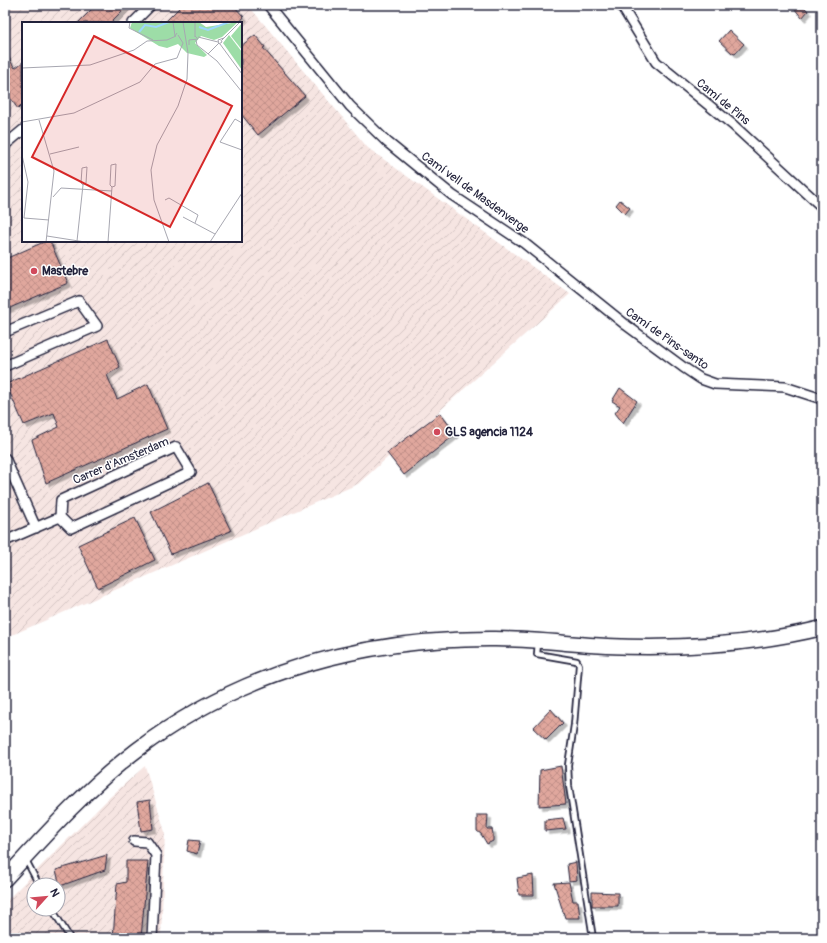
<svg xmlns="http://www.w3.org/2000/svg" width="827" height="943" font-family="Pangolin,sans-serif">
<style>
.industrial{fill:url(#industrial-furrows);fill-rule:evenodd}
.building{fill:url(#building-cross-hatch);stroke:#22223b;filter:url(#shadow)}
.lines{fill:none;stroke-linecap:round;stroke-linejoin:round}
.service-casing{stroke:#22223b;stroke-width:8}
.minor-casing{stroke:#22223b;stroke-width:12}
.primary-casing{stroke:#22223b;stroke-width:17}
.service{stroke:#fff;stroke-width:4.5}
.minor{stroke:#fff;stroke-width:9}
.primary{stroke:#fff;stroke-width:14}
.poi-dot{fill:#d1495b;stroke:#fff;stroke-width:1.5}
.labels{text-anchor:middle;dominant-baseline:central;stroke-width:3;stroke-linejoin:round;paint-order:stroke}
.street-label{font-size:12px;fill:#22223b;stroke:#fff}
.poi-label{font-size:12px;font-weight:bold;fill:#22223b;stroke:#fff;text-anchor:start}
.inset-river{fill:none;stroke:#9cd7fd;stroke-width:2}
.inset-road{fill:none;stroke:#a7a7b1;stroke-width:1}
.view{fill:#d62828;fill-opacity:0.15;stroke:#d62828;stroke-width:2}
.inset-edge{fill:none;stroke:#22223b;stroke-width:2}
</style>
<defs>
<pattern id="industrial-furrows" width="10" height="10" patternUnits="userSpaceOnUse"><rect width="10" height="10" fill="#f6e5e2"/><path d="M-1 1l2-2M0 10L10 0M9 11l2-2" fill="none" stroke="#d3c4c3"/></pattern>
<pattern id="building-cross-hatch" width="8" height="8" patternUnits="userSpaceOnUse"><rect width="8" height="8" fill="#e0a79d"/><path d="M0 0l8 8M0 8l8-8" fill="none" stroke="#c08f88"/></pattern>
<filter id="shadow"><feDropShadow dx="3.5" dy="3.5" stdDeviation="0" flood-color="#0004"/></filter>
</defs>
<rect width="100%" height="100%" fill="#fff"/>
<filter id="ink" filterUnits="userSpaceOnUse"><feTurbulence type="fractalNoise" baseFrequency=".025" numOctaves="2"/><feDisplacementMap in="SourceGraphic" scale="8" xChannelSelector="R" yChannelSelector="G"/><feConvolveMatrix kernelMatrix="1 2 1 2 8 2 1 2 1" color-interpolation-filters="sRGB"/></filter>
<g filter="url(#ink)">
<path class="industrial" d="M5 5H248L368 148 570 294 358 484 5 638ZM23 23H241V241H23Z
M145 766 165 832 161 938H5V902L110 797ZM34 885H58V909H34Z"/>
<path class="building" d="M89 5H128L110 23H78L92 9Z
M182 5H233L244 17 239 23H164Z
M798 5H802L808 11 802 18 794 8Z
M729 30 744 44 735 54 732 53 719 41Z
M255 35 265 47 263 48 305 96 258 135 241 114V46Z
M5 53 15 68 23 62V104L18 109 5 91Z
M620 200 630 208 625 214 616 205Z
M46 241H50L68 283 5 310V259Z
M108 339 120 367 107 375 117 399 148 384 167 429 46 483 32 440 59 427 54 413 24 425 6 384Z
M620 388 637 401 623 423 615 413 620 406 612 401Z
M440 413 456 434 404 475 387 453Z
M208 483 231 531 171 554 151 512Z
M135 518 155 560 98 588 78 545Z
M551 709 563 723 546 740 533 728Z
M561 766 566 804 539 806 540 770Z
M150 800 153 829 141 831 137 802Z
M477 815H488L487 829H492L493 834V841L487 844 481 834 477 831Z
M563 818 566 829 545 831V820Z
M189 840 200 841 197 854 187 851Z
M107 855 105 870 60 886 56 870Z
M126 861H148L141 938H113L117 884 126 882Z
M576 862 577 880 569 881 567 864Z
M533 875 534 895H519L517 878Z
M569 882 573 901H578L580 918H565L554 883Z
M592 892 618 893V906H592Z"/>
<g class="lines">
<g class="service-casing">
<path id="service" d="M538 643 537 654 577 661 579 665 574 725 568 765 569 786 593 938
M26 860 39 885
M52 909 70 938"/>
</g>
<g class="minor-casing">
<path id="minor" d="M268 5 350 106 387 142 452 195 524 243 626 325 683 367 701 379 715 384 785 387 822 399
M621 5 656 62 733 125 822 207
M133 23 151 5
M5 145 23 130
M5 332 79 301 97 326 5 366
M176 447 191 472 71 528 60 517 61 500Z
M5 458 36 528
M5 541 60 517
M134 841 147 842 156 855 152 938"/>
</g>
<g class="primary-casing">
<path id="primary" d="M5 879C46 834 88 787 137 750 243 670 363 638 495 639 533 639 570 644 607 646 679 649 752 645 822 628"/>
</g>
<use href="#service" class="service"/>
<use href="#minor" class="minor"/>
<use href="#primary" class="primary"/>
</g>
</g>
<g class="poi-dot">
<circle cx="34" cy="271" r="4"/>
<circle cx="437" cy="432" r="4"/>
</g>
<g class="labels">
<g class="street-label">
<text transform="translate(723 102) rotate(39)">Camí de Pins</text>
<text transform="translate(475 193) rotate(36)">Camí vell de Masdenverge</text>
<text transform="translate(667 339) rotate(35)">Camí de Pins-santo</text>
<text transform="translate(121 461) rotate(-23)">Carrer d'Amsterdam</text>
</g>
<g class="poi-label">
<text x="42" y="271">Mastebre</text>
<text x="445" y="432">GLS agencia 1124</text>
</g>
</g>
<g transform="translate(22 22)">
<rect width="220" height="220" fill="#fff"/>
<path d="M110 0H177L184 5 216 0 200 15 192 18 179 14 173 21 185 33 182 35 165 31 156 22 145 26 137 24 108 6Z" fill="#9ddda7"/>
<path d="M220 1V28L209 14Z" fill="#9ddda7"/>
<path d="M207 13 220 30V48L201 21Z" fill="#9ddda7"/>
<path class="inset-river" d="M177 5 186 8 207 0M117 10 123 3 134 5 147 0"/>
<path class="inset-road" d="M108 0 107 6 131 18M151 0 153 14 155 11M173 15V0M176 15 196 20M174 18 175 23 195 39 220 70M199 18 200 20 197 22 196 18 202 16M200 18 218 0M198 22 220 52M167 23V18L176 17 173 14M186 32 197 21M0 46 68 43 112 28 125 19 145 18 154 14M17 98 32 149 24 220M0 100 52 91 118 60 133 42 155 36 161 21 156 13M220 101 213 97 198 120 220 128M28 132 57 125M0 133 6 160 2 196M94 142 93 164 90 165 88 163 89 143ZM65 145 64 161 61 163 59 161 60 146ZM39 166 90 169M31 175 39 166M143 178 147 176 176 193 173 201M161 195 193 212M2 196 27 198M25 214 63 220M55 219 61 163M86 220 90 165M147 220 132 178 129 148 135 123 156 84 165 57 166 31 161 0M188 220 220 171"/>
<path class="view" d="M72 14 210 84 148 205 10 135Z"/>
<rect width="220" height="220" class="inset-edge"/>
</g>
<rect width="827" height="943" fill="none" stroke="#fff" stroke-width="20"/>
<rect x="10" y="10" width="807" height="923" fill="none" stroke="#22223b" stroke-width="1.5" filter="url(#ink)"/>
<g transform="translate(46 897) rotate(63)"><circle r="19" fill="#ffffff" stroke="#a7a7b1"/>
<path d="M0-3L7 15L0 10L-7 15Z" fill="#d1495b"/>
<text y="-6" font-size="11" font-weight="bold" text-anchor="middle" fill="#22223b">N</text>
</g>
</svg>
